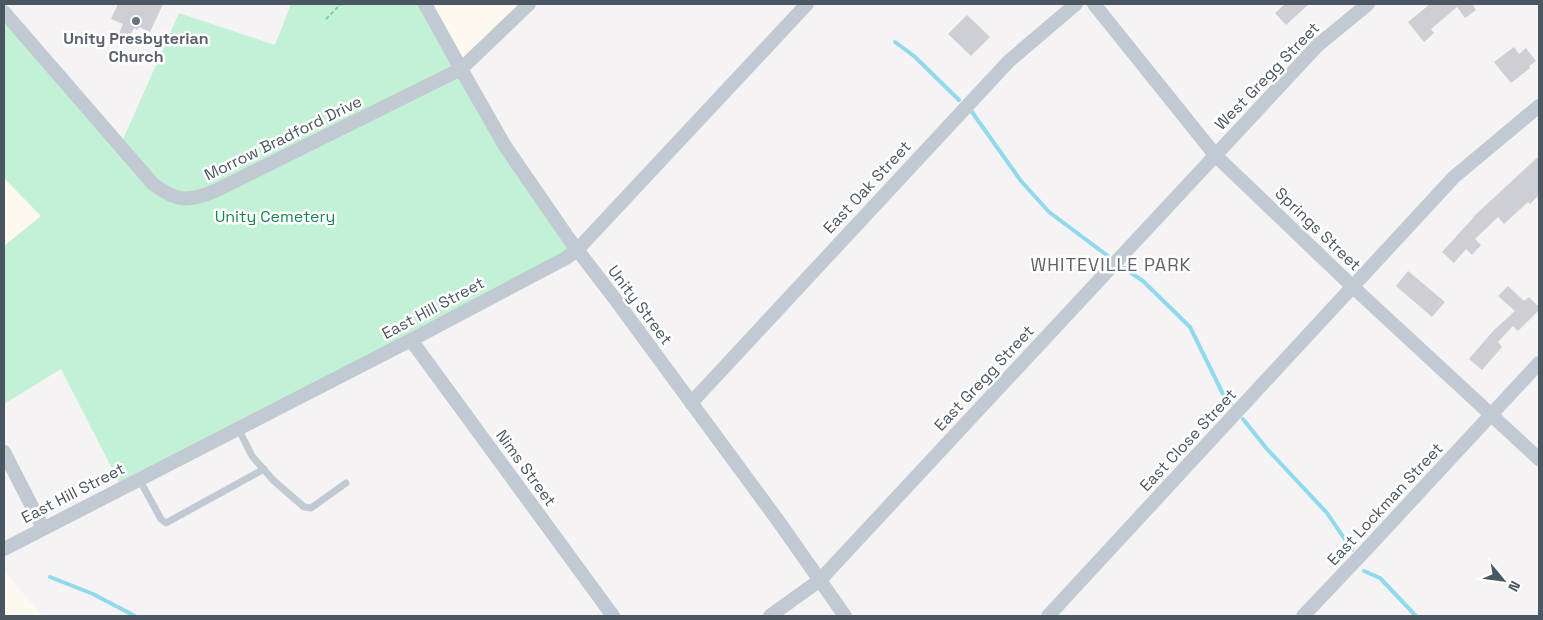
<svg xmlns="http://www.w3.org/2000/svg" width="1543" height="620" font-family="'Space Grotesk',sans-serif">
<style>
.commercial{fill:#fdf9ef}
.green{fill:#c3f1d5}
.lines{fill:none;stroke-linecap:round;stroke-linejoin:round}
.stream{stroke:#90daee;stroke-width:4}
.building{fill:#cdcfd5}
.path{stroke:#7ad0a6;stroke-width:2;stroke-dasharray:4 2.5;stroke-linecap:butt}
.lane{stroke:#c1cad2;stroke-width:7}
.street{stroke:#c1cad2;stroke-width:14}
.worship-dot{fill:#6b7280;stroke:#fff;stroke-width:2}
.labels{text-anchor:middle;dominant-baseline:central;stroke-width:5;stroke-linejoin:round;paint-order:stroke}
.worship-label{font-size:16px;font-weight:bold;fill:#5b616d;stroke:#fff}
.street-label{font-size:16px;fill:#4a5661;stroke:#fff}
.park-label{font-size:16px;fill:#17864f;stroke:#fff}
.neighbourhood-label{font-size:18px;letter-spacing:1px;fill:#5f6368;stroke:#fff}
</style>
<rect width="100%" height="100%" fill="#f5f3f3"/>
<path class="commercial" d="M423 4H526L463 65Z
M4 178 41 216 4 246Z
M4 571 43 616H4Z"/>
<path class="green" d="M291 4H423L574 250 121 486 61 369 4 404V246L41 216 4 178V21L121 144 179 13 275 45Z"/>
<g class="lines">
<path class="stream" d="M895 42 914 56 959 100
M972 112 1021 181 1049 212 1108 256
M1124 268 1143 281 1190 327 1223 394 1231 404
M1243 419 1267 449 1327 513 1352 550
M1364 571 1380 578 1416 616
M50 577 93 594 135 616"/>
</g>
<path class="building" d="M118 4H163L150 32 139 27 137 30 134 28 127 43 117 39 123 24 111 19Z
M1285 4H1309L1286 25 1275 13Z
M1430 4H1472L1476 10 1465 18 1457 7 1431 29 1434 33 1424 42 1408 22Z
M967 15 990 37 971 56 948 34Z
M1514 47 1519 54 1526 48 1536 61 1529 66 1530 68 1511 83 1494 62Z
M1539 156V195L1530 204 1528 202 1504 224 1498 217 1475 239 1481 245 1472 255 1466 249 1454 263 1442 252 1474 217H1473Z
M1408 271 1445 302 1432 317 1396 286Z
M1508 286 1524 301 1529 297 1539 307V310L1518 331 1513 326 1498 342 1502 347 1482 370 1469 359 1494 330 1515 311 1498 296Z"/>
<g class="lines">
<path class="path" d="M326 19 341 4"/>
<path class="lane" d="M238 428 252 456 273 480 304 507 311 508 346 483
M139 479 161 519 166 523 264 469"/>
<path class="street" d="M425 4 461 69 505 146 569 239 615 299 779 522 845 616
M1094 4 1216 156 1353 287 1539 459
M4 12 153 184C177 202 188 202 215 191L461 69 529 4
M411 340 613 616
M691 403 1009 61 1076 4
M4 452 43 528
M4 549 411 340 566 258 577 250 807 4
M770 616 820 580 1318 45 1368 4
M1048 616 1454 177 1539 106
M1303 616 1361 555 1539 363"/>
</g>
<circle class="worship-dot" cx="136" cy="21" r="5"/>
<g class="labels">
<g class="worship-label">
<text x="136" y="38">Unity Presbyterian<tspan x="136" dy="18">Church</tspan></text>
</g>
<g class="street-label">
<text transform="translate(1267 76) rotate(-46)">West Gregg Street</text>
<text transform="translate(283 138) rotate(-26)">Morrow Bradford Drive</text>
<text transform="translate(867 187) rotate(-47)">East Oak Street</text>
<text transform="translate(1318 229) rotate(44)">Springs Street</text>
<text transform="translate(640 305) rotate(53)">Unity Street</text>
<text transform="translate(433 308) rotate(-28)">East Hill Street</text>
<text transform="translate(984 378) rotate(-47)">East Gregg Street</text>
<text transform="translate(1188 440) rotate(-47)">East Close Street</text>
<text transform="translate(526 468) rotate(54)">Nims Street</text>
<text transform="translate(73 493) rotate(-27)">East Hill Street</text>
<text transform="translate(1385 504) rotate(-47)">East Lockman Street</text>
</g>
<g class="park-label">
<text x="275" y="216">Unity Cemetery</text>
</g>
<g class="neighbourhood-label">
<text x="1111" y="264">WHITEVILLE PARK</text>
</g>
</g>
<rect width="1543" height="620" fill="none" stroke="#4a5661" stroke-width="10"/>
<g transform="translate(1503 580) rotate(119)" stroke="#ffffff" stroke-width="4" paint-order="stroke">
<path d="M0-4L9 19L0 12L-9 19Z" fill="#4a5661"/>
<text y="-8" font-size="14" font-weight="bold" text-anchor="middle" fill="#4a5661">N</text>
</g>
</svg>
